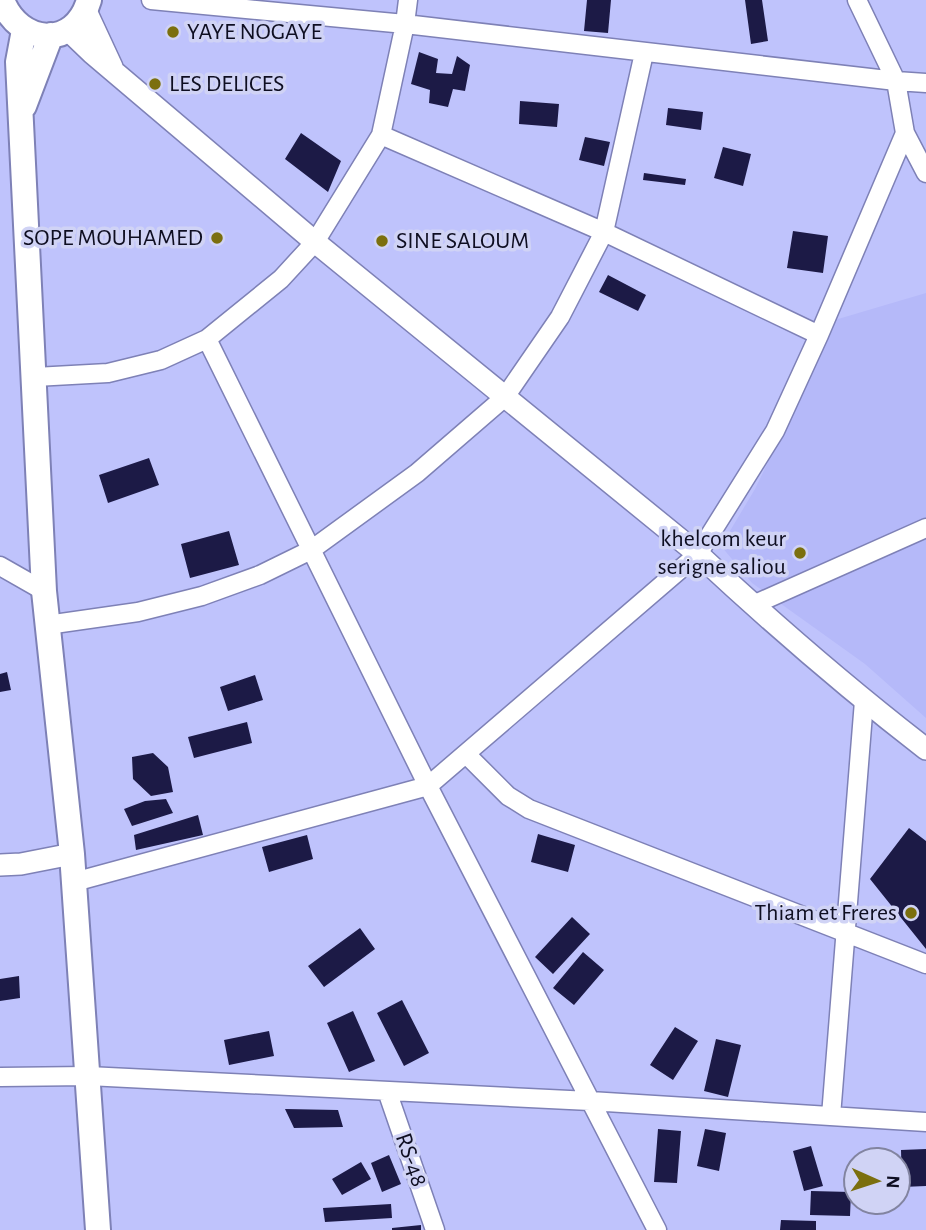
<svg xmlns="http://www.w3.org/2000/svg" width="926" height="1230" font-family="'Alegreya Sans',sans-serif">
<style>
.built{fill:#b5b9f9}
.building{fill:#1c1a46}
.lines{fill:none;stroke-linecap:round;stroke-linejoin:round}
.minor-casing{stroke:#7e81b6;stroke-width:21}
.tertiary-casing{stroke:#7e81b6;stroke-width:24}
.secondary-casing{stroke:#7e81b6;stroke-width:28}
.minor{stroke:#fff;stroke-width:18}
.tertiary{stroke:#fff;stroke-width:21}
.secondary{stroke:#fff;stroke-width:24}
.poi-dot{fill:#7b6f0e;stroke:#d0d3f5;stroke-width:2.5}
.labels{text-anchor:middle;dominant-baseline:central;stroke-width:7;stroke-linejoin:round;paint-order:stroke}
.poi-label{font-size:24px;fill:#0e0e21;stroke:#d0d3f5;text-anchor:start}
.street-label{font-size:24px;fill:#0e0e21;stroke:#d0d3f5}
</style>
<rect width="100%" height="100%" fill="#bfc3fc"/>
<path class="built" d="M926 293V718L865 664 752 583 721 546 755 489 791 415 828 322Z"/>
<path class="building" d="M587 0H611L608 33 584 31Z
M745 0H762L768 41 751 44Z
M419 52 438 59 436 73 452 74 457 56 470 65 465 91 453 89 448 107 429 103 430 90 411 84Z
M520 101 559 104 557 127 519 124Z
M668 108 703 112 701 130 666 125Z
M301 133 341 161 328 192 285 159Z
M585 137 610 142 604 166 579 160Z
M723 147 751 154 743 186 714 178Z
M644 173 686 179 685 185 643 180Z
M793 231 828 236 823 273 787 268Z
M608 275 646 295 638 311 599 292Z
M149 458 159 485 108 503 99 475Z
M229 531 239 565 190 578 181 544Z
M7 672 11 690 0 692V674Z
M255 675 263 700 228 711 220 687Z
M247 722 252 743 194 758 188 737Z
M153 753 168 767 173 792 151 796 133 779 132 757Z
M166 799 173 813 132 826 124 809 145 801Z
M198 815 203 835 136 850 134 835Z
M909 828 926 841V949L870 879Z
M538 834 575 845 568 872 531 862Z
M307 835 313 859 269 872 262 847Z
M572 917 590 934 553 974 535 957Z
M360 928 375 949 324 987 308 966Z
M583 952 604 970 574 1005 553 988Z
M19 976 20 998 0 1001V979Z
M402 1000 429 1053 404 1066 377 1013Z
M353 1011 375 1061 349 1072 327 1023Z
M675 1027 698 1041 673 1080 650 1065Z
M269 1031 274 1056 229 1065 224 1040Z
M716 1039 741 1045 728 1097 704 1091Z
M285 1109 338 1110 343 1127 294 1128Z
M658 1129 681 1131 677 1183 654 1182Z
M705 1129 726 1133 719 1171 697 1166Z
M811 1146 823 1186 804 1191 793 1151Z
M926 1149V1186L902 1187 901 1150Z
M389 1155 401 1184 382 1192 371 1163Z
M361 1162 371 1179 342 1195 332 1179Z
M811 1191 851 1192 850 1216 810 1215Z
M391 1204 392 1218 325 1222 323 1208Z
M781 1220 816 1221V1230H780Z
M421 1225V1230H392V1228Z"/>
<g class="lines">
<g class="minor-casing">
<path id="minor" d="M151 0 405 24 896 81 926 83
M857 0 896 81 905 133 926 173
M381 135 604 232 819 335
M207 339 428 786 657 1230
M35 377 108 373 161 360 207 339 281 279 315 242 381 135 405 24 408 0
M0 566 44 591
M753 605 926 528
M47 625 138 612 202 596 260 575 311 550 417 473 505 397 560 317 604 232 644 53
M466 754 508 796 529 809 926 964
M74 882 428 786 698 554 775 431 819 335 905 133
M0 1077 88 1076 590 1101 926 1122
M387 1091 435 1230
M831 1116 864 701"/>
</g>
<g class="tertiary-casing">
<path id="tertiary" d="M86 11 112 67
M68 30 92 53 315 242 698 554C771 622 847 688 926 749
M0 865 21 864 72 854"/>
</g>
<g class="secondary-casing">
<path id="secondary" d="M2 0C19 45 75 50 89 0
M24 30 18 62 44 591 72 854 98 1230
M24 106 51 35"/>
</g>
<use href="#minor" class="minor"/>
<use href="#tertiary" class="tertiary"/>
<use href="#secondary" class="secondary"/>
</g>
<g class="poi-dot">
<circle cx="173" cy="32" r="7"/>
<circle cx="155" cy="84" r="7"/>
<circle cx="217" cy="238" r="7"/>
<circle cx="382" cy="241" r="7"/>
<circle cx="800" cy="553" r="7"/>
<circle cx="911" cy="913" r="7"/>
</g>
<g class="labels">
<g class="poi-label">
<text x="187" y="32">YAYE NOGAYE</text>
<text x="169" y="84">LES DELICES</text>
<text x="203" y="238" text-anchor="end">SOPE MOUHAMED</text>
<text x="396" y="241">SINE SALOUM</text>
<text x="786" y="539" text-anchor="end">khelcom keur<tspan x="786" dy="28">serigne saliou</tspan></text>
<text x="897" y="913" text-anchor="end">Thiam et Freres</text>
</g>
<g class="street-label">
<text transform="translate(411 1160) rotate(71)">RS-48</text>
</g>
</g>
<g transform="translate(877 1181) rotate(93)"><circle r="33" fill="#d0d3f5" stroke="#8284a0" stroke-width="2"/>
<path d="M0-5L12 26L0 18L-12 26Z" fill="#7b6f0e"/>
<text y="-10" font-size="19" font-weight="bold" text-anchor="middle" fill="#0e0e21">N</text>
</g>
</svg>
